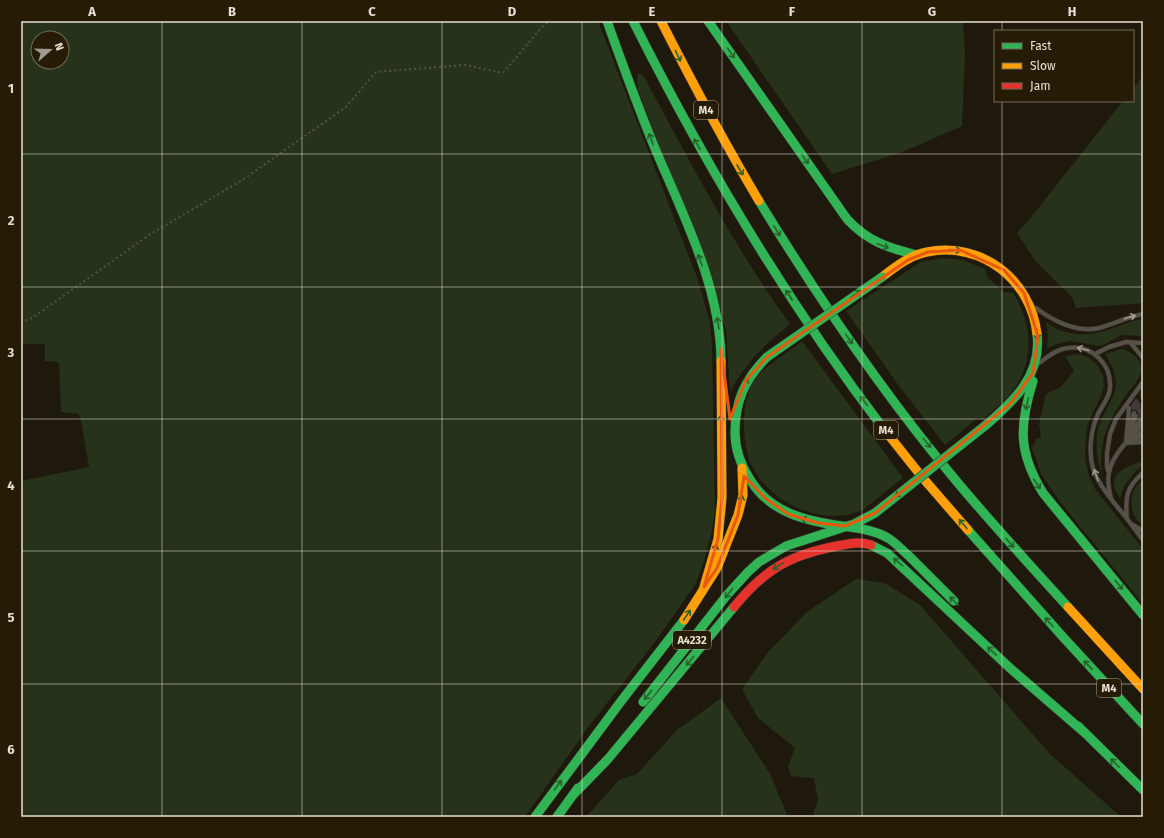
<svg xmlns="http://www.w3.org/2000/svg" width="1164" height="838" font-family="'Fira Sans',sans-serif">
<style>
.green{fill:#26321a;fill-rule:evenodd}
.building{fill:#413937}
.lines{fill:none;stroke-linecap:round;stroke-linejoin:round}
.lane-casing{stroke:#39352d;stroke-width:5}
.fast-casing{stroke:#39352d;stroke-width:10}
.slow-casing{stroke:#39352d;stroke-width:10}
.jam-casing{stroke:#39352d;stroke-width:10}
.path{stroke:#555149;stroke-width:2;stroke-dasharray:2 3;stroke-linecap:butt}
.lane{stroke:#555148;stroke-width:4}
.fast{stroke:#30b455;stroke-width:9}
.slow{stroke:#ff9f0a;stroke-width:9}
.jam{stroke:#e5322d;stroke-width:9}
.fast-bridge-casing{stroke:#39352d;stroke-width:10;stroke-linecap:butt}
.fast-bridge{stroke:#30b455;stroke-width:9}
.oneway{stroke:#2a602a}
.oneway2{stroke:#9e988e}
.marked{fill:none;stroke:#e8590c;stroke-width:3;stroke-linejoin:round}
.grid{fill:none;stroke:#e7e0d3;stroke-width:1;stroke-opacity:0.55}
.labels{text-anchor:middle;dominant-baseline:central;stroke-width:3;stroke-linejoin:round;paint-order:stroke}
.shield{fill:#261c06;stroke:#ada596;stroke-width:1}
.shield-label{font-size:11px;font-weight:bold;fill:#e7e0d3}
.neatline{fill:none;stroke:#e7e0d3;stroke-width:1.5}
.grid-label{font-size:13px;text-anchor:middle;font-weight:bold;fill:#e7e0d3}
</style>
<rect width="100%" height="100%" fill="#1f190d"/>
<path class="green" d="M21 21H598L698 280 710 322 712 346 715 511 711 535 704 561 695 585 652 646 589 726 525 817H21V481L89 467 81 421 78 414 61 412 59 362 45 361V344H21ZM38 38H62V62H38Z
M726 21H963L965 54 962 126 900 153 832 174Z
M639 73 643 75C689 159 733 246 790 324 765 345 744 363 730 393L726 330 638 90 637 79Z
M1143 76V303L1076 308 1072 297 1036 262 1017 233 1028 221 1123 101H1133V89Z
M942 258 963 260 985 269 988 278 1004 292 1013 293C1033 324 1035 364 1011 393 1003 403 992 411 982 420L979 417 945 445 899 386 846 311 921 262Z
M1143 319V336L1122 335 1105 344 1099 346 1071 341 1057 344 1047 348 1048 334 1046 322C1063 336 1087 337 1108 330 1120 326 1130 321 1143 319Z
M802 341 903 478 864 509C823 530 761 500 748 456 745 445 744 434 744 423 744 409 747 391 755 379 765 366 789 352 802 341Z
M1122 349C1132 351 1146 363 1140 375 1137 383 1129 390 1124 398 1105 426 1099 444 1102 478 1099 464 1095 450 1097 435 1103 400 1131 394 1105 354Z
M1079 354 1089 358 1098 366 1103 376 1104 386 1101 396 1088 423 1086 436 1085 457 1089 476 1095 489 1143 549V604L1061 503 1041 474 1032 448 1036 439 1041 437 1039 424 1046 394 1061 387 1074 371 1065 356Z
M1143 461V465L1136 471 1124 486 1120 499C1118 494 1114 489 1114 484 1114 469 1133 465 1143 461Z
M1143 480V525C1128 515 1127 490 1143 480Z
M856 579 885 583 920 605 1049 753 1121 817H815L813 814 818 800 814 778 791 776 788 766 795 748 758 718 742 689 768 652 807 612Z
M721 698 770 774 788 817H586L619 780 637 774 677 730Z"/>
<path class="building" d="M1136 398 1140 403V408L1143 409V419L1139 418V415L1136 410H1132L1131 405Z"/>
<g class="lines">
<g class="lane-casing">
<path id="lane" d="M1036 308C1053 321 1077 333 1099 328 1114 324 1127 317 1143 314
M1130 342 1143 358
M1095 354 1109 347 1126 342 1143 343
M1039 363C1048 357 1056 349 1068 348 1091 344 1112 364 1110 388 1110 396 1103 405 1099 412 1091 428 1088 451 1093 468 1098 484 1109 496 1119 509 1128 519 1135 530 1143 540
M1143 388V397
M1143 406V405
M1129 430 1134 413
M1133 431 1140 421
M1128 437 1136 416
M1131 440 1143 431
M1134 440 1143 436
M1126 443 1129 408
M1126 443 1143 442
M1109 473 1107 467V453L1110 434 1116 419 1143 382
M1111 498C1109 490 1107 481 1109 473 1112 454 1131 438 1142 424
M1127 519C1125 498 1126 487 1143 473
M1133 525 1143 531"/>
</g>
<g class="fast-casing">
<path id="fast" d="M607 21C622 63 637 105 654 146 682 213 721 287 721 361
M633 21C705 164 786 301 883 428
M708 21 847 219C867 241 888 248 917 255
M759 201C819 299 884 395 958 483 993 525 1031 566 1068 607
M767 357C745 379 735 401 735 432 735 450 741 466 751 481 771 513 806 521 842 526 858 528 874 530 888 538 896 543 902 550 909 556 924 571 939 586 954 601
M1033 381C1019 426 1018 452 1043 493L1143 615
M986 425C1014 401 1042 375 1037 334
M968 530 1063 637 1143 724
M871 545 887 553 1011 669 1085 733
M643 702 727 595 748 572 759 562 786 546 854 524 875 513
M1078 726 1143 790
M572 796 608 759 734 607
M535 817 622 700 684 620
M557 817 578 788"/>
</g>
<g class="slow-casing">
<path id="slow" d="M661 21C692 82 724 142 759 201
M882 277C895 267 910 255 927 252 982 241 1031 280 1037 334
M883 428 922 477 968 530
M704 587 718 539 722 498 721 361
M1068 607 1143 689
M684 620 717 568 738 515 743 495 742 468"/>
</g>
<g class="jam-casing">
<path id="jam" d="M734 607C765 569 790 555 837 546 849 544 859 541 871 545"/>
</g>
<path class="path" d="M21 323 35 316 152 233 241 181 346 107 376 72 465 65 503 73 542 27 550 21"/>
<use href="#lane" class="lane"/>
<use href="#fast" class="fast"/>
<use href="#slow" class="slow"/>
<use href="#jam" class="jam"/>
<g class="fast-bridge-casing">
<path id="fast-bridge" d="M767 357 882 277
M875 513 986 425"/>
</g>
<use href="#fast-bridge" class="fast-bridge"/>
</g>
<defs><path id="oneway-shaft" d="M-6 0H5M1.5-3L5.5 0L1.5 3" fill="none" stroke-width="1.6" stroke-linecap="round" stroke-linejoin="round"/></defs>
<g class="oneway">
<use href="#oneway-shaft" transform="translate(731 53) rotate(55)"/>
<use href="#oneway-shaft" transform="translate(678 56) rotate(63)"/>
<use href="#oneway-shaft" transform="translate(651 139) rotate(-111)"/>
<use href="#oneway-shaft" transform="translate(697 144) rotate(-120)"/>
<use href="#oneway-shaft" transform="translate(805 159) rotate(55)"/>
<use href="#oneway-shaft" transform="translate(740 170) rotate(60)"/>
<use href="#oneway-shaft" transform="translate(777 231) rotate(58)"/>
<use href="#oneway-shaft" transform="translate(883 246) rotate(21)"/>
<use href="#oneway-shaft" transform="translate(955 250) rotate(5)"/>
<use href="#oneway-shaft" transform="translate(700 260) rotate(-111)"/>
<use href="#oneway-shaft" transform="translate(856 294) rotate(-35)"/>
<use href="#oneway-shaft" transform="translate(789 295) rotate(-123)"/>
<use href="#oneway-shaft" transform="translate(718 323) rotate(-99)"/>
<use href="#oneway-shaft" transform="translate(1037 334) rotate(85)"/>
<use href="#oneway-shaft" transform="translate(849 339) rotate(55)"/>
<use href="#oneway-shaft" transform="translate(745 383) rotate(-61)"/>
<use href="#oneway-shaft" transform="translate(864 401) rotate(-127)"/>
<use href="#oneway-shaft" transform="translate(1027 404) rotate(103)"/>
<use href="#oneway-shaft" transform="translate(721 421) rotate(-91)"/>
<use href="#oneway-shaft" transform="translate(927 443) rotate(51)"/>
<use href="#oneway-shaft" transform="translate(1037 484) rotate(56)"/>
<use href="#oneway-shaft" transform="translate(900 493) rotate(142)"/>
<use href="#oneway-shaft" transform="translate(741 501) rotate(-77)"/>
<use href="#oneway-shaft" transform="translate(807 520) rotate(-165)"/>
<use href="#oneway-shaft" transform="translate(963 524) rotate(-131)"/>
<use href="#oneway-shaft" transform="translate(1010 543) rotate(49)"/>
<use href="#oneway-shaft" transform="translate(715 550) rotate(-74)"/>
<use href="#oneway-shaft" transform="translate(898 562) rotate(-139)"/>
<use href="#oneway-shaft" transform="translate(778 566) rotate(148)"/>
<use href="#oneway-shaft" transform="translate(1119 585) rotate(51)"/>
<use href="#oneway-shaft" transform="translate(729 593) rotate(129)"/>
<use href="#oneway-shaft" transform="translate(954 601) rotate(-135)"/>
<use href="#oneway-shaft" transform="translate(687 615) rotate(-56)"/>
<use href="#oneway-shaft" transform="translate(1049 622) rotate(-131)"/>
<use href="#oneway-shaft" transform="translate(992 651) rotate(-137)"/>
<use href="#oneway-shaft" transform="translate(690 661) rotate(129)"/>
<use href="#oneway-shaft" transform="translate(1088 665) rotate(-133)"/>
<use href="#oneway-shaft" transform="translate(648 695) rotate(128)"/>
<use href="#oneway-shaft" transform="translate(1115 763) rotate(-135)"/>
<use href="#oneway-shaft" transform="translate(558 785) rotate(-53)"/>
</g>
<g class="oneway2">
<use href="#oneway-shaft" transform="translate(1130 317) rotate(-16)"/>
<use href="#oneway-shaft" transform="translate(1083 349) rotate(-166)"/>
<use href="#oneway-shaft" transform="translate(1096 475) rotate(-111)"/>
</g>
<path class="marked" d="M960 250 1004 270 1024 293 1038 336 1033 373 1010 404 875 513 845 526 818 523 788 514 765 498 744 476 738 515 717 568 704 587 718 539 722 498 721 349 730 419 746 380 767 357 908 260 928 252Z"/>
<path class="grid" d="M162 21V817M302 21V817M442 21V817M582 21V817M722 21V817M862 21V817M1002 21V31M1002 101V817M21 154H1143M21 287H1143M21 419H1143M21 551H1143M21 684H1143"/>
<g class="labels">
<g class="shield">
<rect x="694" y="101" width="24" height="18" rx="3"/>
<rect x="874" y="421" width="24" height="18" rx="3"/>
<rect x="673" y="631" width="38" height="18" rx="3"/>
<rect x="1097" y="679" width="24" height="18" rx="3"/>
</g>
<g class="shield-label">
<text x="706" y="110">M4</text>
<text x="886" y="430">M4</text>
<text x="692" y="640">A4232</text>
<text x="1109" y="688">M4</text>
</g>
</g>
<rect width="1164" height="838" fill="none" stroke="#261c06" stroke-width="44"/>
<rect x="994" y="30" width="140" height="72" fill="#261c06" stroke="#736a58"/>
<rect x="1002" y="43" width="20" height="6" fill="#30b455" stroke="#736a58"/>
<text x="1030" y="50" font-size="12" fill="#e7e0d3">Fast</text>
<rect x="1002" y="63" width="20" height="6" fill="#ff9f0a" stroke="#736a58"/>
<text x="1030" y="70" font-size="12" fill="#e7e0d3">Slow</text>
<rect x="1002" y="83" width="20" height="6" fill="#e5322d" stroke="#736a58"/>
<text x="1030" y="90" font-size="12" fill="#e7e0d3">Jam</text>
<g transform="translate(50 50) rotate(70)"><circle r="19" fill="#261c06" stroke="#736a58"/>
<path d="M0-3L7 15L0 10L-7 15Z" fill="#a19a8e"/>
<text y="-6" font-size="11" font-weight="bold" text-anchor="middle" fill="#e7e0d3">N</text>
</g>
<rect x="22" y="22" width="1120" height="794" class="neatline"/>
<g class="grid-label">
<text x="92" y="16">A</text>
<text x="232" y="16">B</text>
<text x="372" y="16">C</text>
<text x="512" y="16">D</text>
<text x="652" y="16">E</text>
<text x="792" y="16">F</text>
<text x="932" y="16">G</text>
<text x="1072" y="16">H</text>
<text x="11" y="93">1</text>
<text x="11" y="225">2</text>
<text x="11" y="357">3</text>
<text x="11" y="490">4</text>
<text x="11" y="622">5</text>
<text x="11" y="754">6</text>
</g>
</svg>
